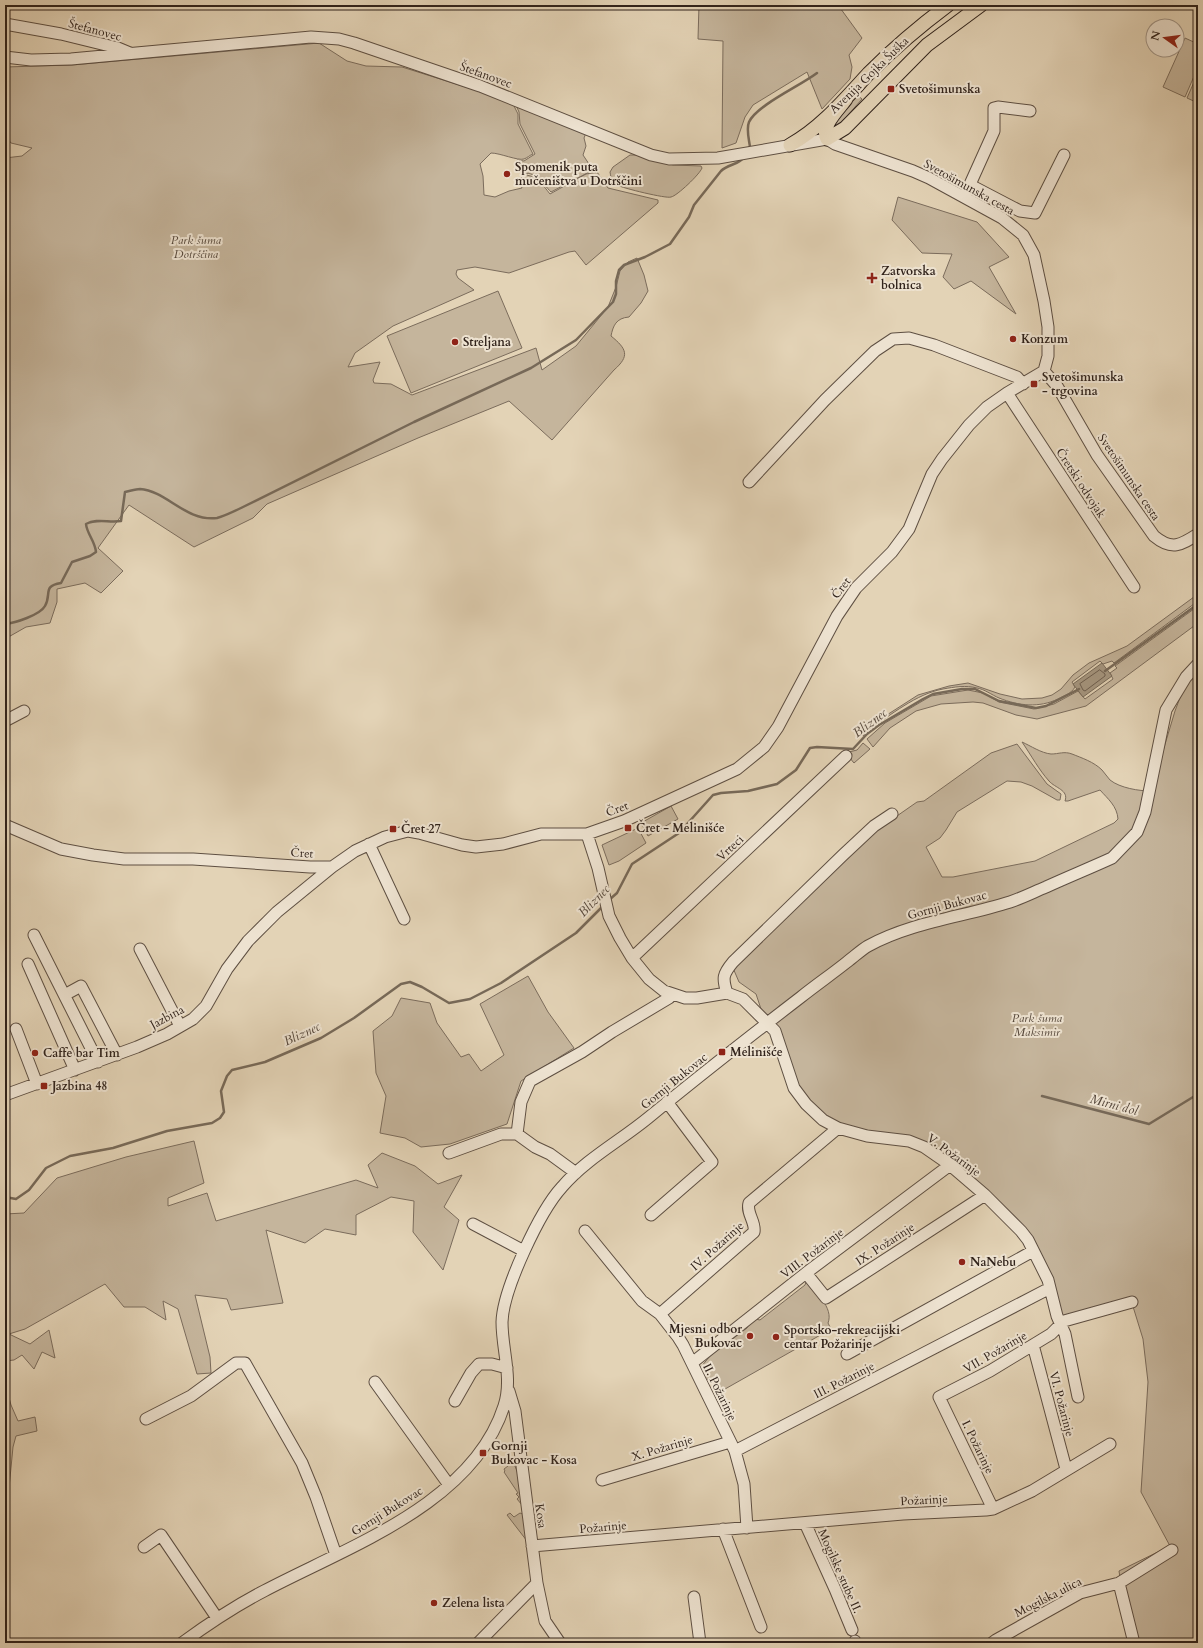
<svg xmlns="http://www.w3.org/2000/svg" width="1203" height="1648" font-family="Cardo,serif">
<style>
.green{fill:#c5b59c;stroke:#7b6c5c}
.water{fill:#a69781;stroke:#776958}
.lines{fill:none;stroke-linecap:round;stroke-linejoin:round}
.shore{stroke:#6c5d4e;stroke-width:1}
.stream{stroke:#776958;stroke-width:2.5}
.minor-casing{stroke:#5e4f42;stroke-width:13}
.major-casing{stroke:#31231b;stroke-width:15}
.minor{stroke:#ede2d0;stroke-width:11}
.major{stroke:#e3d3b6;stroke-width:13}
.poi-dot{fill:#8f2418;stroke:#ede2d0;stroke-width:1.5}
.labels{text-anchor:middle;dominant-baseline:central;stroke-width:4;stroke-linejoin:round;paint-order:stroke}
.street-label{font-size:12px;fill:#31231b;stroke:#ede2d0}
.poi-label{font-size:12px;font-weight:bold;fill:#31231b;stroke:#ede2d0;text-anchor:start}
.park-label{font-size:12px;font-style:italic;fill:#56483b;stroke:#ede2d0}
.water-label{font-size:13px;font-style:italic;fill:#54463a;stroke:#ede2d0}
</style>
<rect width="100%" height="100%" fill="#e3d3b6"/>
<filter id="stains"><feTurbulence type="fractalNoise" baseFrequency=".005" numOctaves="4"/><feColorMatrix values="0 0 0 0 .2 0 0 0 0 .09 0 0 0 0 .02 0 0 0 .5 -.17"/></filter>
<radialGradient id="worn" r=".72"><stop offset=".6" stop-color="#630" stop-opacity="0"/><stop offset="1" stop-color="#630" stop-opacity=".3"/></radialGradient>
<path class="green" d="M699 5H838L862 38 849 55 852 67 850 79 822 109 807 72 753 105 745 117 736 143 722 148 723 41 698 39Z
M1185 38 1198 44V67L1185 97 1163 87Z
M319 43 347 61 366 66 402 67 488 94 513 104 518 114V124L533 154C530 155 527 158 524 159 518 161 500 153 491 153L480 164 483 176 484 195 495 197 509 191 522 188 520 182 522 175C536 174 542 184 550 194L586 174 597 172 608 188 658 200V203L586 265 575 251 569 252 509 273 475 267 457 270 456 274 458 278 474 290 393 326 355 353 348 367 380 362 373 380 374 383 391 384 412 395 536 348 542 370 576 346 608 307 616 287 620 271 628 262 637 258 644 275 648 291 641 303 629 317C616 318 613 326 611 336 627 349 630 356 614 370L552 440 509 401 418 438 267 504 253 518 194 547 129 505 98 548 123 571 101 593 85 583 57 589V602L50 623 26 627 5 639V158L22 156 32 148 11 143 5 135V67L72 65Z
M1198 73V103L1187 98Z
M856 94 862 99 841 123 832 129 829 127Z
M514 101 586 133 584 138 586 146 583 155 593 170 551 192C543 184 535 170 522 174L517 160 524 161 535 154 520 124 519 112Z
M630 155H638L673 165 701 166 702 168C700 174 677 196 671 197 667 199 622 188 617 185 612 183 611 178 610 172L613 167Z
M898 197 977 222 1009 257 989 267 1016 314 971 281 954 289 943 277 952 254 922 253 892 220Z
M498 291 522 348 411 393 387 336Z
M1198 594V601L1114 663 1112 661 1103 664 1100 661 1072 682 1075 687C1071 694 1065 695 1058 699 1039 708 1019 706 999 698 992 695 984 689 977 688 966 685 954 687 943 689 916 694 891 715 868 730L863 736 856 730 879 720 918 695 949 686 968 683 1000 694 1022 699 1042 698 1052 695 1061 689 1073 675 1089 663 1127 646Z
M1198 606V623L1086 706 1037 719 1016 715 983 703 973 702 941 704 916 711 890 728 873 747 867 739 885 723 931 696 968 690 983 693 999 702 1034 709 1054 704 1078 691 1085 699 1113 679 1110 673 1117 668 1115 666Z
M1198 668V1643H1130L1119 1571 1170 1546 1141 1492 1148 1382 1143 1339 1131 1300 1061 1317 1028 1236 939 1154 830 1120 811 1105 792 1074 777 1025 761 1009 756 994 739 982 733 968 861 841 917 802 924 801 991 753 1017 744 1047 784 1061 794 1060 800H1057L1032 786 1021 782 1007 781 957 812 946 830 940 838 926 847 942 877H953L1035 861 1114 823 1118 819C1117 806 1108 799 1100 790L1068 801H1065C1069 790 1055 788 1049 781 1039 770 1031 755 1022 742 1031 746 1041 753 1051 754 1059 754 1064 751 1072 754 1082 758 1094 762 1102 770 1105 773 1107 777 1110 780 1120 788 1139 791 1151 791L1175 711 1187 679Z
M863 743 870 749 854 763 849 757V752L857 750Z
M671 806 678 819 648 836 641 823Z
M638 828 646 843 619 861 609 865 602 845Z
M528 976 548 1012 574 1048 521 1081 507 1124 450 1144 421 1147 405 1138 380 1133 386 1096 376 1073 373 1031 392 1016 401 998 430 1003 437 1023 461 1057 469 1054 481 1071 504 1055 480 1004Z
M194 1141 204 1183 168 1198V1206L207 1193 216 1221 356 1180 378 1188 368 1165 382 1153 415 1166 438 1184 462 1175 444 1207 459 1220 443 1270 413 1232 414 1201 391 1197 356 1215V1235L325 1229 305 1243 266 1230 283 1303 231 1310 227 1299 195 1295 210 1357 211 1373 197 1374 178 1309 163 1301 166 1320 145 1307H124L105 1284 25 1329 9 1334 30 1344 49 1330 55 1358 42 1352 34 1369 22 1355 14 1360 5 1361V1214L24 1213 57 1178 126 1157Z
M806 1282C815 1291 834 1308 828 1323L831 1329 718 1393 711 1378 706 1380 700 1368 711 1355 747 1328 749 1324 755 1319 760 1320 805 1285Z
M5 1383 11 1405 18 1421 35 1417 37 1431 16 1436 13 1447 9 1488 5 1485Z
M511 1457 520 1478 522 1505 517 1499 519 1497 516 1494 518 1493 504 1472 505 1471 504 1469 508 1466 504 1461Z
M510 1513 514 1517 520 1513 525 1515 527 1541 507 1515Z"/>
<path class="water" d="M1102 663 1112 676 1083 697 1073 684Z"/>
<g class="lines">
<path class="shore" d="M1100 670 1105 674V676L1085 691 1083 690 1080 684Z"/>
<path class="stream" d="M748 149 750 147C749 139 746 129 749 122 757 105 800 86 817 73
M5 624C15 623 40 615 45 606 52 594 42 586 61 583L72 562 90 556 96 552C95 541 87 534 86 524 97 518 109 523 121 521L125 492C130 491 136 489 140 489 167 491 186 522 217 518 225 516 235 511 243 507L414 422 531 368 576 340 613 302 616 294V281L619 270 624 265 645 257 670 244 689 217 694 205 721 171C728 164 739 165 744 157
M1105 671 1198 604
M609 900 617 893 632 864 679 833 713 795 721 793 748 791 777 784 796 770 810 748 817 747 853 749 867 734 879 725 923 699 933 694 962 689H975L999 701 1036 708 1046 706 1079 689
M1042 1096 1149 1124 1198 1094
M5 1197 16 1199 29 1190 46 1168 70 1156 113 1148 167 1131 212 1123 220 1118 224 1112 221 1091 227 1076 232 1070 265 1062 321 1038 354 1018 401 984 410 982 422 987 449 1003 470 999 501 983 576 933 604 905"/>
<g class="minor-casing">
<path id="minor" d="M5 24 61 34 118 48 130 53
M5 57 31 60 71 59 311 37 339 39 354 43 480 86 651 155 669 159 718 158 827 139 835 144 913 171 929 178 1002 218 1023 235 1034 255 1044 301 1048 327V356L1044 371
M970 185 1020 211 1035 213 1064 155
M967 191 994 131V108L998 107 1030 111
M1044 371 1057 386 1097 455 1154 536C1172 551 1181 545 1198 534
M1007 393 1134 587
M749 482 825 400 875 351 893 339 909 338 934 345 1017 377 1023 384
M5 721 24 711
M5 825 61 849 93 855 124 859H193L310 867H332
M587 834 598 868 609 916 620 938 632 958 649 979 664 991 685 998H697L727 993 743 999 775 1031 794 1088 806 1104 823 1120 838 1128 867 1136 909 1141 924 1147 950 1165 985 1195 1021 1231 1028 1240 1048 1280 1057 1316 1065 1334 1078 1397
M369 844 404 919
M34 935 98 1062
M140 949 180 1026
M632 958 846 756
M28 964 75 1070
M70 992 81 986 117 1055
M727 993C722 978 723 974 733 962L843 855 874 826 892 814
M16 1029 37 1084
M5 1095 137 1047 167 1034 193 1019 206 1006 227 969 248 941 277 912 332 867 355 851 385 837 408 831 419 833 462 845 476 847 503 844 541 834H587L624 821 737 769 764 747 778 727 837 616 856 588 892 552 909 529 932 474 942 459 969 425 987 407 1007 393 1044 371
M517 1134 521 1102 530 1081 582 1052 612 1032 669 998 672 994
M449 1153 501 1134H517L535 1147 550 1154 576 1173
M651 1215 712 1162 667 1102
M473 1224 524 1251
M585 1231 642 1301 660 1314 678 1337 683 1345 735 1451 744 1484 747 1528
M806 1273 826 1298 985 1195
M660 1314 754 1232C756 1222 746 1213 749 1203L838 1128
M1033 1345 1066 1469
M847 1354 1033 1251
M692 1363 806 1273 950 1165
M375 1382 449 1485
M509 1391 515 1411 537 1583 545 1621 560 1643
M455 1401 471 1373 479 1364H492L507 1368
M146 1419 191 1396 236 1363H245L302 1463 316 1497 336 1555
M735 1451 1050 1288
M602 1480 730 1442
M993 1509 939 1397 990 1371 1051 1334 1064 1321 1132 1302
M805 1523 835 1589 852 1630
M723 1529 761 1627
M532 1546 903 1514 986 1510 993 1509 1032 1491 1110 1444
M144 1547 161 1535 217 1618
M1119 1583 1134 1643
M694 1597 700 1643
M855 1641V1643
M182 1643C208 1624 235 1606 264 1591 347 1547 473 1504 504 1406 513 1378 502 1351 502 1322 503 1289 540 1211 562 1187 586 1159 620 1141 648 1118 698 1077 749 1037 801 997 816 985 832 974 847 962 854 957 861 950 868 946 912 922 963 917 1010 902 1022 898 1034 892 1046 887 1068 877 1090 868 1112 858L1137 832 1145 812 1166 710 1186 677 1198 664
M478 1643 537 1583
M992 1643 996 1640 1080 1593 1119 1583 1172 1550"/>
</g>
<g class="major-casing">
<path id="major" d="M846 99C839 109 820 126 827 139L845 128 927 45 981 5
M790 145C821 128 845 99 869 73 894 48 920 26 948 5"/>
</g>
<use href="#minor" class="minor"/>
<use href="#major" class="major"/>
</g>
<g class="poi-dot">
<rect x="887" y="85" width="8" height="8" rx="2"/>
<circle cx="507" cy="174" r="4"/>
<path d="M870 272h4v4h4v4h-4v4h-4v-4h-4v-4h4z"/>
<circle cx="1013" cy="339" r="4"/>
<circle cx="455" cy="342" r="4"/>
<rect x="1030" y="380" width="8" height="8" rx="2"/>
<rect x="624" y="824" width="8" height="8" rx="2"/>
<rect x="389" y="825" width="8" height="8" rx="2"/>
<rect x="718" y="1048" width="8" height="8" rx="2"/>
<circle cx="35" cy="1053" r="4"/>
<rect x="40" y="1082" width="8" height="8" rx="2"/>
<circle cx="962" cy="1262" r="4"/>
<circle cx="750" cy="1336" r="4"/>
<circle cx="776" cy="1337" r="4"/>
<rect x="479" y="1449" width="8" height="8" rx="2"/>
<circle cx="434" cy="1603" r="4"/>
</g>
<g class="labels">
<g class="street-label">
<text transform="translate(95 30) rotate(15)">Štefanovec</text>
<text transform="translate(486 75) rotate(20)">Štefanovec</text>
<text transform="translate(869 75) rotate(-44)">Avenija Gojka Šuška</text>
<text transform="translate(969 187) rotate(29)">Svetošimunska cesta</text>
<text transform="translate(1129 477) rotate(56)">Svetošimunska cesta</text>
<text transform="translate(1081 483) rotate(57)">Čretski odvojak</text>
<text transform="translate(841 588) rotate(-53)">Čret</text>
<text transform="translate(617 809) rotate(-21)">Čret</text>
<text transform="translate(730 848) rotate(-43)">Vrteci</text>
<text transform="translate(302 853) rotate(4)">Čret</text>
<text transform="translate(947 905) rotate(-15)">Gornji Bukovac</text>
<text transform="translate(167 1017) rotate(-28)">Jazbina</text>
<text transform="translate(674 1081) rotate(-39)">Gornji Bukovac</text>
<text transform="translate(954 1155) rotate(36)">V. Požarinje</text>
<text transform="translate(885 1244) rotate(-33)">IX. Požarinje</text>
<text transform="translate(717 1246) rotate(-42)">IV. Požarinje</text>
<text transform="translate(812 1253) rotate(-37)">VIII. Požarinje</text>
<text transform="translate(995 1352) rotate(-30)">VII. Požarinje</text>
<text transform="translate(844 1380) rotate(-27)">III. Požarinje</text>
<text transform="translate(720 1392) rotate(64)">II. Požarinje</text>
<text transform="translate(1062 1404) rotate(75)">VI. Požarinje</text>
<text transform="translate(978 1447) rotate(64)">I. Požarinje</text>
<text transform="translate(662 1448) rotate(-17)">X. Požarinje</text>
<text transform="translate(924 1500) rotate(-3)">Požarinje</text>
<text transform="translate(387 1511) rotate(-32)">Gornji Bukovac</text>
<text transform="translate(541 1516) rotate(82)">Kosa</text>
<text transform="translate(603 1527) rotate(-5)">Požarinje</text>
<text transform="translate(840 1571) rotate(66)">Mogilske stube II.</text>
<text transform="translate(1048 1597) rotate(-27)">Mogilska ulica</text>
</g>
<g class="poi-label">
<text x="899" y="89">Svetošimunska</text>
<text x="515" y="167">Spomenik puta<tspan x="515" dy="14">mučeništva u Dotrščini</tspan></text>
<text x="881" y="271">Zatvorska<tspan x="881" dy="14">bolnica</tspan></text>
<text x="1021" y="339">Konzum</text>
<text x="463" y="342">Streljana</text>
<text x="1042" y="377">Svetošimunska<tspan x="1042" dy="14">- trgovina</tspan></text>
<text x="636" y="828">Čret - Melinišće</text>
<text x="401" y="829">Čret 27</text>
<text x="730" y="1052">Melinišće</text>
<text x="43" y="1053">Caffe bar Tim</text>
<text x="52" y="1086">Jazbina 48</text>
<text x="970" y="1262">NaNebu</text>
<text x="742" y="1329" text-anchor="end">Mjesni odbor<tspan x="742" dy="14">Bukovac</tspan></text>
<text x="784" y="1330">Sportsko-rekreacijski<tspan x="784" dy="14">centar Požarinje</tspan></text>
<text x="491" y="1446">Gornji<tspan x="491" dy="14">Bukovac - Kosa</tspan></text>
<text x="442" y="1603">Zelena lista</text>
</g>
<g class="park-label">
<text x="196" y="240">Park šuma<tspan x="196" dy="14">Dotrščina</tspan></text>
<text x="1037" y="1018">Park šuma<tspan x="1037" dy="14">Maksimir</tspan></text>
</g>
<g class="water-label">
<text transform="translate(870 723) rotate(-37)">Bliznec</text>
<text transform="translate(594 901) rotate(-46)">Bliznec</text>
<text transform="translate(302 1034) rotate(-25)">Bliznec</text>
<text transform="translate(1114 1105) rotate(15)">Mirni dol</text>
</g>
</g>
<rect width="1203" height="1648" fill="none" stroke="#e3d3b6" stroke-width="20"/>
<rect x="6" y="6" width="1191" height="1636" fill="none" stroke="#31231b" stroke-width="2"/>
<rect x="10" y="10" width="1183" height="1628" fill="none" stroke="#31231b"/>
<g transform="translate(1165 38) rotate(284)"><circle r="19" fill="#ede2d0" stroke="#a29688"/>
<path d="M0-3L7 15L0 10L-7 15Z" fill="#8f2418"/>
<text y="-6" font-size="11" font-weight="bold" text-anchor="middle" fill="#31231b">N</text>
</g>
<rect width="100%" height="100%" filter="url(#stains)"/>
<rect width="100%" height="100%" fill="url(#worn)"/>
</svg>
